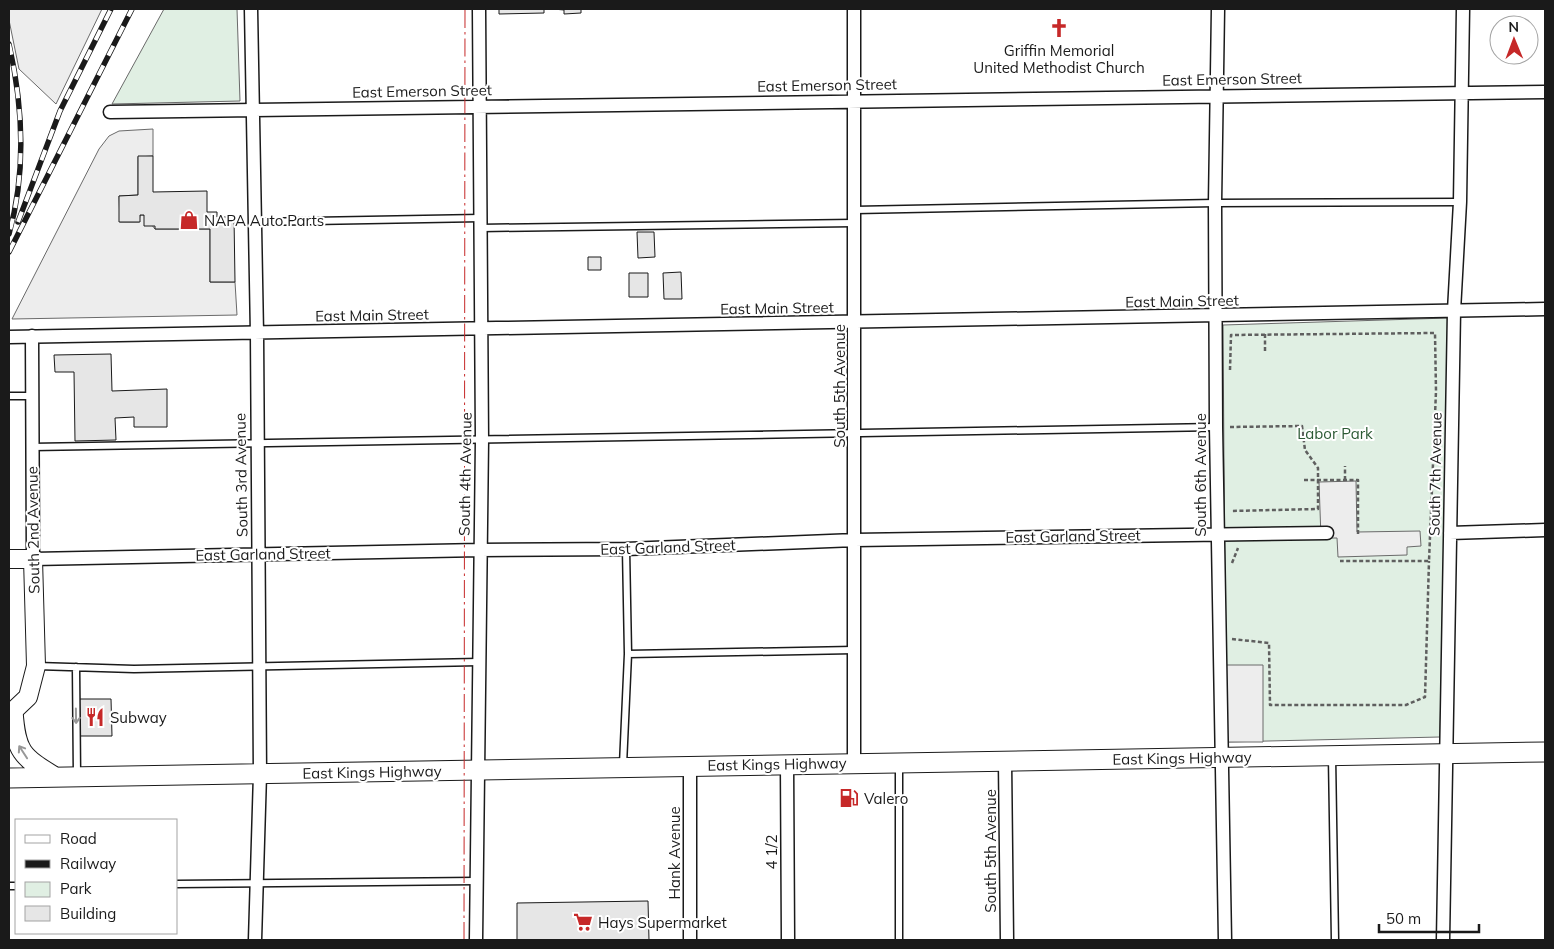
<svg xmlns="http://www.w3.org/2000/svg" width="1554" height="949" font-family="Mulish,sans-serif">
<style>
.green{fill:#e0efe3;stroke:#6a6a6a}
.parking{fill:#ededed;stroke:#6a6a6a}
.building{fill:#e6e6e6;stroke:#1a1a1a}
.lines{fill:none;stroke-linecap:round;stroke-linejoin:round}
.service-casing{stroke:#1a1a1a;stroke-width:9}
.minor-casing{stroke:#1a1a1a;stroke-width:15}
.secondary-casing{stroke:#1a1a1a;stroke-width:20}
.primary-casing{stroke:#1a1a1a;stroke-width:21}
.path{stroke:#5f5f5f;stroke-width:2.5;stroke-dasharray:4 2.5;stroke-linecap:butt}
.service{stroke:#fff;stroke-width:6}
.minor{stroke:#fff;stroke-width:12}
.secondary{stroke:#fff;stroke-width:18}
.primary{stroke:#fff;stroke-width:19}
.rail-casing{stroke:#1a1a1a;stroke-width:5.5}
.rail{stroke:#fff;stroke-width:4;stroke-dasharray:11;stroke-linecap:butt}
.power{stroke:#c62828;stroke-width:1;stroke-dasharray:18 4 2.5 4;stroke-linecap:butt}
.oneway{stroke:#989898}
.labels{text-anchor:middle;dominant-baseline:central;stroke-width:4;stroke-linejoin:round;paint-order:stroke}
.poi-label{font-size:15px;fill:#1a1a1a;stroke:#fff;text-anchor:start}
.street-label{font-size:15px;fill:#1a1a1a;stroke:#fff}
.park-label{font-size:15px;fill:#2b5a34;stroke:#fff}
</style>
<rect width="100%" height="100%" fill="#fff"/>
<path class="green" d="M164 9H237L240 101 112 104Z
M1448 318 1440 737 1226 742 1223 325Z"/>
<path class="parking" d="M9 9H102L56 104 19 69 9 20Z
M153 129V156L138 157V195L119 196 120 222H139L140 215H144L155 229H210V282H235L237 315 12 319 99 149 109 136 119 131Z
M1356 481 1357 532 1420 531 1421 546 1407 547V555L1338 557 1337 538H1321L1319 482Z
M1225 665H1263V742H1226Z"/>
<path class="building" d="M499 9H544V13L499 14Z
M553 9H581V13L564 14V10Z
M138 156H153V192L207 191V212H217V217H234L235 282H210V229H155V226H144V215H140V222H119V196L138 195Z
M637 232H654L655 257 638 258Z
M588 257H601V270H588Z
M681 272 682 299H664L663 273Z
M629 273H648V297H629Z
M111 354 112 391 167 389V427H134V417L115 418 116 440 75 441 74 372H55L54 355Z
M78 699H111L112 736H78Z
M648 901 649 940H517V903Z"/>
<g class="lines">
<g class="service-casing">
<path id="service" d="M855 210 1215 203 1460 202
M255 222 481 218
M481 228 854 223
M9 396H32
M32 447 1216 427
M628 654 854 650
M37 666 134 669 479 662
M76 667 77 776
M1332 757 1335 940
M623 765 628 654 626 549
M899 766V940
M176 884 476 881
M9 886H16"/>
</g>
<g class="minor-casing">
<path id="minor" d="M251 9 257 334 260 774 255 940
M854 9V763
M1218 9 1215 203 1216 427 1225 940
M110 112 1545 92
M32 336 33 559 480 550 626 549 855 540 1327 533
M9 337 1545 309
M1450 533 1545 530
M1005 761 1007 940
M787 764 788 940
M476 940 482 440 479 9
M690 940V766
M1443 940 1454 311 1460 202 1463 9"/>
</g>
<g class="secondary-casing">
<path id="secondary" d="M9 559H33L36 666 28 697 9 715"/>
</g>
<g class="primary-casing">
<path id="primary" d="M13 711C16 752 21 756 55 777
M9 778 1545 752"/>
</g>
<path class="path" d="M1265 334V353
M1230 370 1231 335 1435 333 1436 391 1429 561H1340
M1230 427 1302 426 1305 450 1318 468V509L1231 511
M1304 480H1358V534
M1345 480V466
M1232 563 1238 548
M1232 639 1269 643 1270 705H1406L1425 697 1429 561"/>
<use href="#service" class="service"/>
<use href="#minor" class="minor"/>
<use href="#secondary" class="secondary"/>
<use href="#primary" class="primary"/>
<g class="rail-casing">
<path id="rail" d="M9 44C23 106 26 173 9 234
M18 222 60 111 111 9
M9 252 132 9"/>
</g>
<use href="#rail" class="rail"/>
<path class="power" d="M464 940 465 9"/>
</g>
<defs><path id="oneway-shaft" d="M-6 0H5M1.5-3L5.5 0L1.5 3" fill="none" stroke-width="1.6" stroke-linecap="round" stroke-linejoin="round" transform="scale(1.25)"/></defs>
<g class="oneway">
<use href="#oneway-shaft" transform="translate(76 716) rotate(89)"/>
<use href="#oneway-shaft" transform="translate(23 752) rotate(-123)"/>
</g>
<defs>
<g id="church-bare" transform="scale(1.5)"><path d="M-1.2-6h2.4v3.5h3.3v2.4h-3.3V6h-2.4V-.1h-3.3v-2.4h3.3Z" fill="#c62828" stroke="#fff" stroke-width="2.5" paint-order="stroke"/></g>
<g id="shop-bare" transform="scale(1.5)"><path d="M-5-2.5h2.3a2.7 3.5 0 0 1 5.4 0H5L5.5 6h-11ZM-1.5-2.5h3a1.5 2.3 0 0 0-3 0Z" fill="#c62828" stroke="#fff" stroke-width="2.5" paint-order="stroke"/></g>
<g id="restaurant-bare" transform="scale(1.5)"><path d="M-5-6h1v4h1v-4h1v4h1v-4h1v5L-1.5 .5V6h-2V.5L-5-1ZM5-6V6H3V1.5H1.5Q1.5-4 5-6Z" fill="#c62828" stroke="#fff" stroke-width="2.5" paint-order="stroke"/></g>
<g id="fuel-bare" transform="scale(1.5)"><path d="M-5.5-6h7V0h2V4h1.3V-2.5L3-4.5l.8-.8L6-3V5H2.5V1h-1V6h-7ZM-4.2-4.7v3.2H.2V-4.7Z" fill="#c62828" stroke="#fff" stroke-width="2.5" paint-order="stroke"/></g>
<g id="supermarket-bare" transform="scale(1.5)"><path d="M-6-5.5h2.5l.6 2H6L4.5 2H-2.5L-4.4-4H-6ZM-1.5 3.2a1.3 1.3 0 1 0 .1 0ZM3 3.2a1.3 1.3 0 1 0 .1 0Z" fill="#c62828" stroke="#fff" stroke-width="2.5" paint-order="stroke"/></g>
</defs>
<g fill-rule="evenodd">
<use href="#church-bare" x="1059" y="28"/>
<use href="#shop-bare" x="189" y="220"/>
<use href="#restaurant-bare" x="95" y="717"/>
<use href="#fuel-bare" x="849" y="798"/>
<use href="#supermarket-bare" x="583" y="922"/>
</g>
<g class="labels">
<g class="poi-label">
<text x="1059" y="50" text-anchor="middle">Griffin Memorial<tspan x="1059" dy="17">United Methodist Church</tspan></text>
<text x="204" y="220">NAPA Auto Parts</text>
<text x="110" y="717">Subway</text>
<text x="864" y="798">Valero</text>
<text x="598" y="922">Hays Supermarket</text>
</g>
<g class="street-label">
<text transform="translate(1232 79) rotate(-1)">East Emerson Street</text>
<text transform="translate(827 85) rotate(-1)">East Emerson Street</text>
<text transform="translate(422 91) rotate(-1)">East Emerson Street</text>
<text transform="translate(1182 301) rotate(-1)">East Main Street</text>
<text transform="translate(777 308) rotate(-1)">East Main Street</text>
<text transform="translate(372 315) rotate(-1)">East Main Street</text>
<text transform="translate(839 386) rotate(-90)">South 5th Avenue</text>
<text transform="translate(465 474) rotate(-89)">South 4th Avenue</text>
<text transform="translate(1435 474) rotate(-89)">South 7th Avenue</text>
<text transform="translate(241 475) rotate(-91)">South 3rd Avenue</text>
<text transform="translate(1200 475) rotate(-90)">South 6th Avenue</text>
<text transform="translate(33 530) rotate(-91)">South 2nd Avenue</text>
<text transform="translate(1073 536) rotate(-1)">East Garland Street</text>
<text transform="translate(668 547) rotate(-2)">East Garland Street</text>
<text transform="translate(263 554) rotate(-1)">East Garland Street</text>
<text transform="translate(1182 758) rotate(-1)">East Kings Highway</text>
<text transform="translate(777 764) rotate(-1)">East Kings Highway</text>
<text transform="translate(372 772) rotate(-1)">East Kings Highway</text>
<text transform="translate(990 851) rotate(-90)">South 5th Avenue</text>
<text transform="translate(771 852) rotate(-90)">4 1/2</text>
<text transform="translate(674 853) rotate(-90)">Hank Avenue</text>
</g>
<g class="park-label">
<text x="1335" y="433">Labor Park</text>
</g>
</g>
<rect width="1554" height="949" fill="none" stroke="#1a1a1a" stroke-width="20"/>
<rect x="15" y="819" width="162" height="115" fill="#ffffff" stroke="#a3a3a3"/>
<rect x="25" y="835" width="25" height="8" fill="#ffffff" stroke="#a3a3a3"/>
<text x="60" y="844" font-size="15" fill="#1a1a1a">Road</text>
<rect x="25" y="860" width="25" height="8" fill="#1a1a1a" stroke="#a3a3a3"/>
<text x="60" y="869" font-size="15" fill="#1a1a1a">Railway</text>
<rect x="25" y="882" width="25" height="15" fill="#e0efe3" stroke="#a3a3a3"/>
<text x="60" y="894" font-size="15" fill="#1a1a1a">Park</text>
<rect x="25" y="906" width="25" height="15" fill="#e6e6e6" stroke="#a3a3a3"/>
<text x="60" y="919" font-size="15" fill="#1a1a1a">Building</text>
<g transform="translate(1514 40) rotate(359)"><circle r="24" fill="#ffffff" stroke="#a3a3a3"/>
<path d="M0-4L9 19L0 12L-9 19Z" fill="#c62828"/>
<text y="-8" font-size="14" font-weight="bold" text-anchor="middle" fill="#1a1a1a">N</text>
</g>
<path d="M1379 924v8h100v-8" fill="none" stroke="#1a1a1a" stroke-width="2.5"/>
<text x="1386" y="924" font-size="15" fill="#1a1a1a" stroke="#ffffff" stroke-width="4" paint-order="stroke">50 m</text>
</svg>
